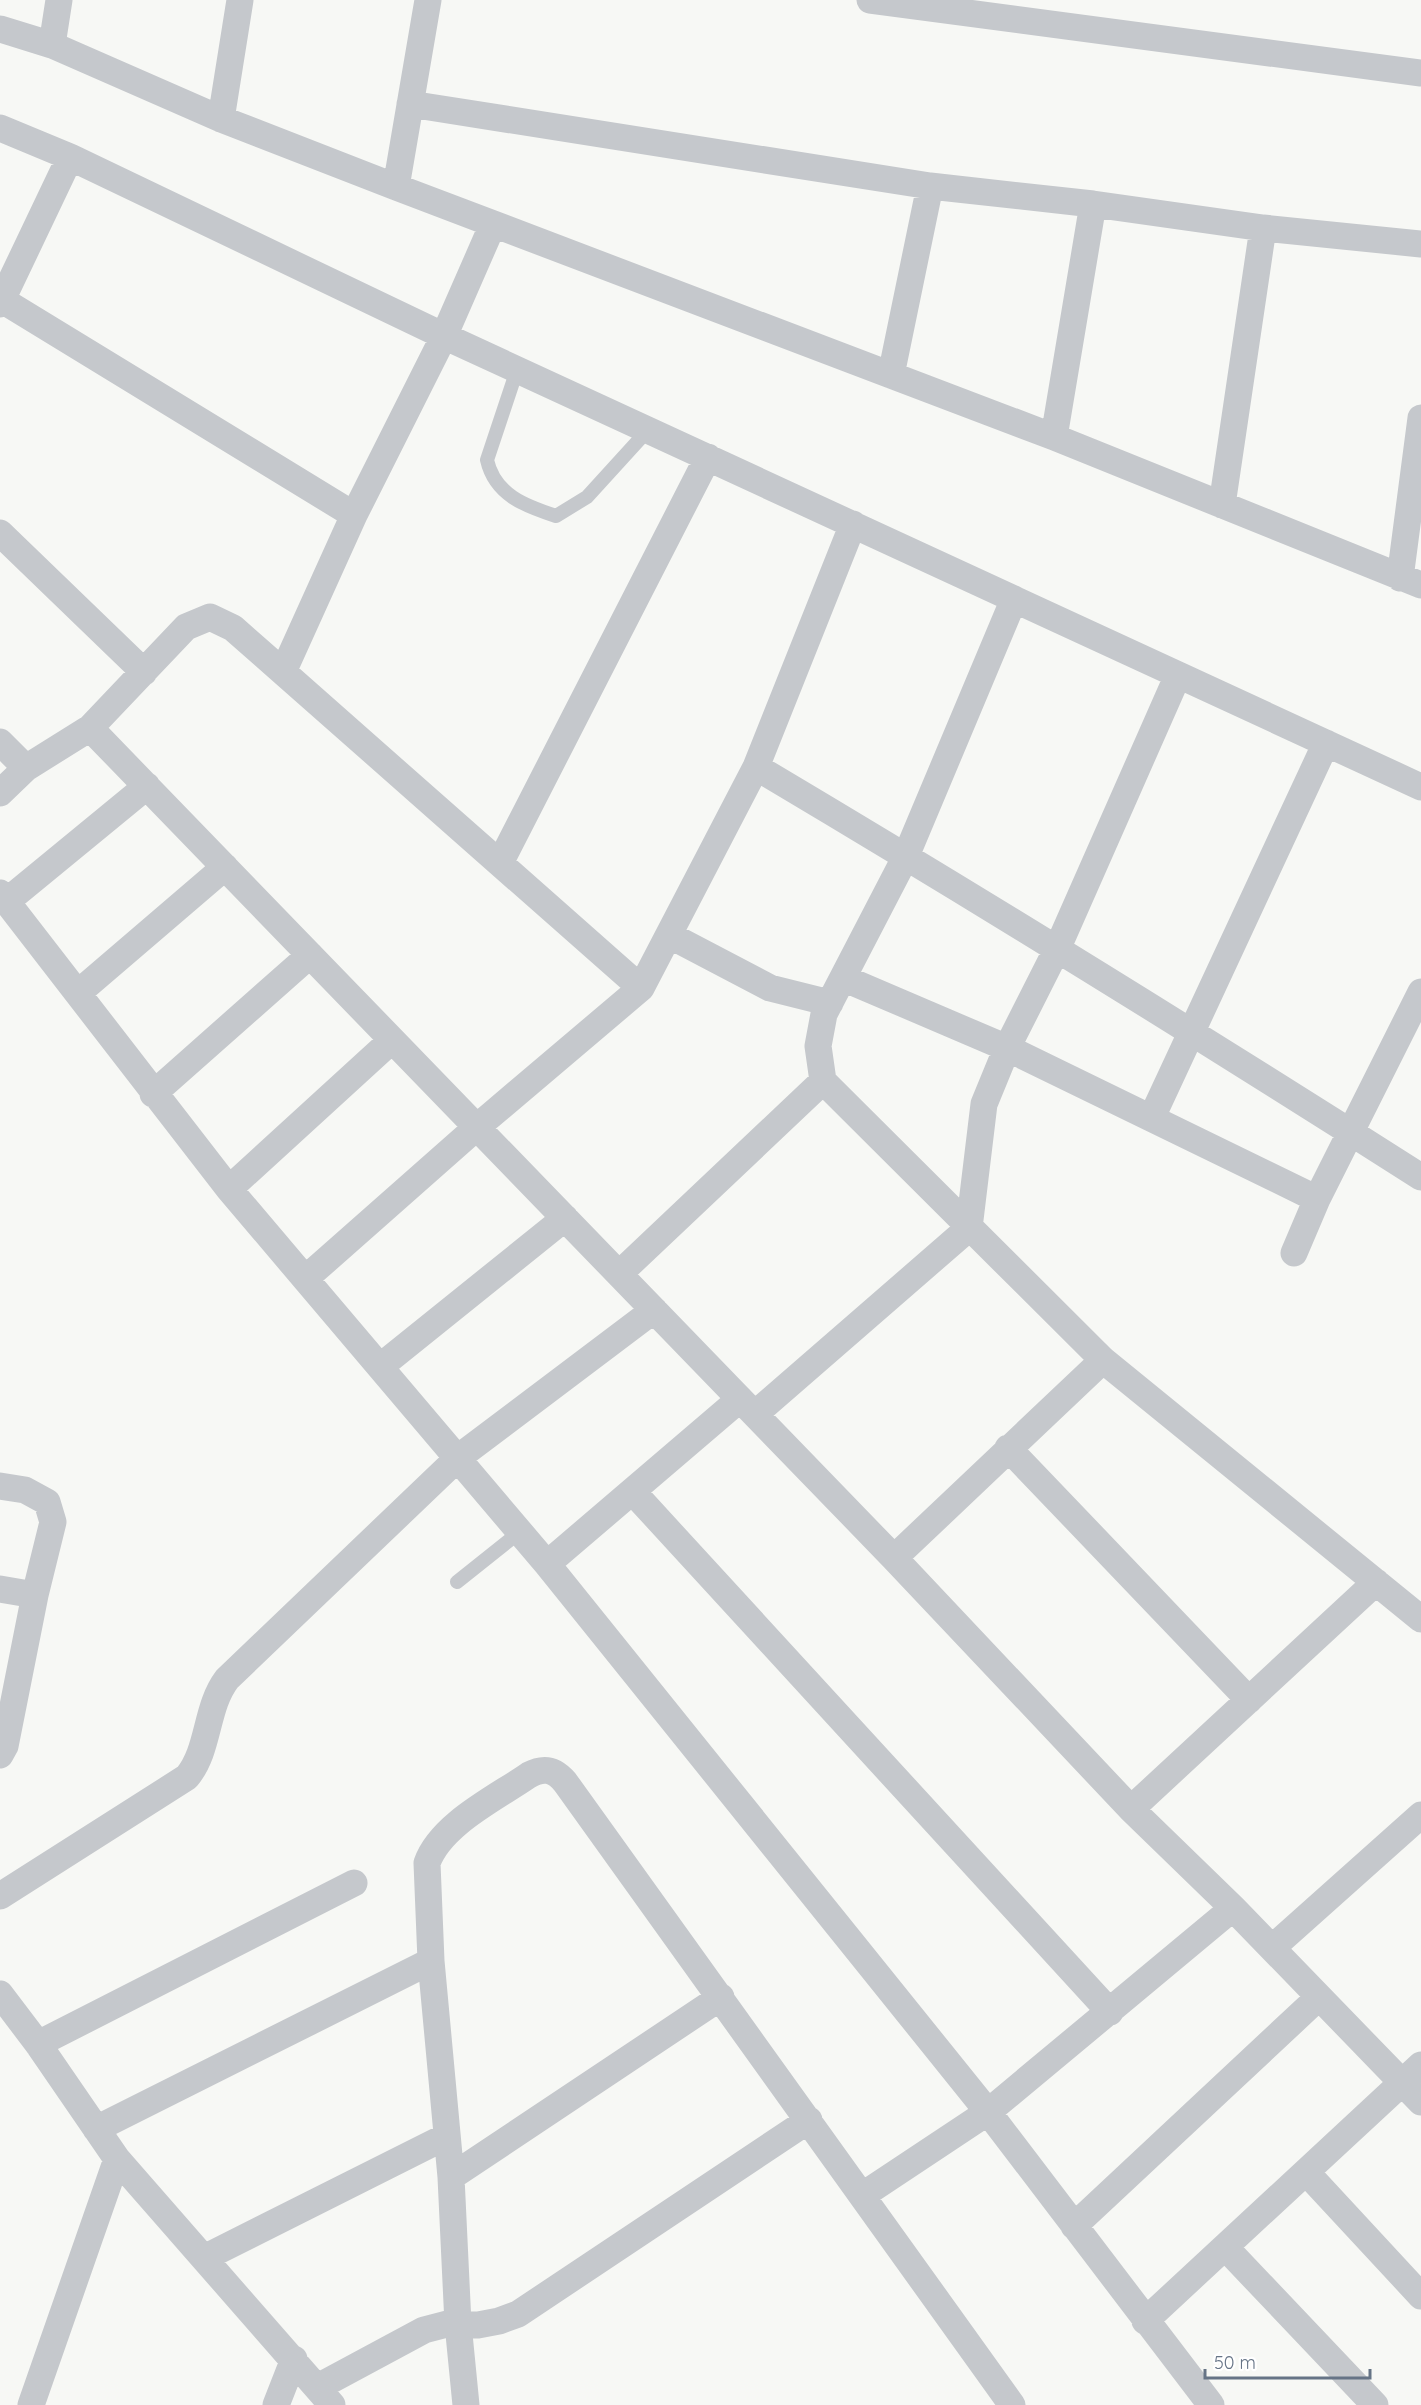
<svg xmlns="http://www.w3.org/2000/svg" width="1421" height="2405" font-family="Quicksand,sans-serif">
<style>
.lines{fill:none;stroke-linecap:round;stroke-linejoin:round}
.service{stroke:#c5c8cc;stroke-width:14}
.minor{stroke:#c5c8cc;stroke-width:27}
</style>
<rect width="100%" height="100%" fill="#f7f8f5"/>
<g class="lines">
<path class="service" d="M517 370 487 460C495 495 525 506 556 516L587 497 648 430
M457 1582 521 1531"/>
<path class="minor" d="M870 0 1421 73
M0 29 52 45 221 119 396 187 1054 437 1421 585
M52 45 59 0
M410 104 930 186 1093 204 1263 228 1421 244
M221 119 240 0
M0 128 70 157 444 336 1421 787
M396 187 428 0
M2 300 354 515
M0 304 70 157
M891 375 930 186
M1054 437 1093 204
M1222 505 1263 228
M0 533 144 672
M1400 578 1421 418
M1014 599 906 856 824 1014 818 1046 823 1081 1103 1360 1421 1619
M283 672 354 515 444 336 493 224
M90 728 894 1558 1131 1809 1233 1908 1421 2102
M0 742 26 768
M756 767C980 900 1201 1037 1421 1177
M0 793 26 768 90 728 186 627 210 617 233 628 283 672 641 988
M500 863 708 457
M0 893 229 1189 547 1564 988 2112 1211 2405
M7 901 147 786
M669 935 770 988 830 1003
M843 978 1007 1048 1317 1199
M78 993 225 867
M153 1094 310 955
M1152 1117 1326 743
M229 1189 392 1040
M1294 1253 1317 1199 1421 992
M619 1274 823 1081
M306 1278 477 1127 641 988 756 767 853 524
M381 1366 565 1218
M755 1414 969 1228 984 1104 1007 1048 1058 947 1178 675
M1008 1448 1249 1700
M0 1486 25 1490 47 1502 53 1522 35 1595 5 1746 0 1755
M633 1492 1110 2012
M894 1558 1103 1360
M547 1564 740 1399
M0 1589 35 1595
M1131 1809 1376 1582
M0 1896 187 1777C210 1749 205 1708 227 1679L459 1457 654 1310
M1272 1948 1421 1815
M0 1994 38 2044 117 2159 332 2405
M38 2044 354 1883
M96 2129 431 1961
M1306 2172 1421 2296
M451 2177 721 1997
M863 2195 988 2112 1233 1908
M1074 2226 1319 1997
M1225 2247 1375 2405
M204 2258 447 2136
M1145 2321 1421 2065
M318 2387 424 2330 447 2324 478 2325 499 2321 518 2314 809 2120
M31 2405 117 2159
M276 2405 294 2359
M466 2405 458 2324 451 2177 431 1961 427 1863C441 1824 496 1798 529 1775 544 1767 554 1769 565 1782L1012 2405"/>
</g>
<path d="M1205 2369v9h165v-9" fill="none" stroke="#667486" stroke-width="3"/>
<text x="1214" y="2369" font-size="18" fill="#667486" stroke="#ffffff" stroke-width="4.5" paint-order="stroke">50 m</text>
</svg>
